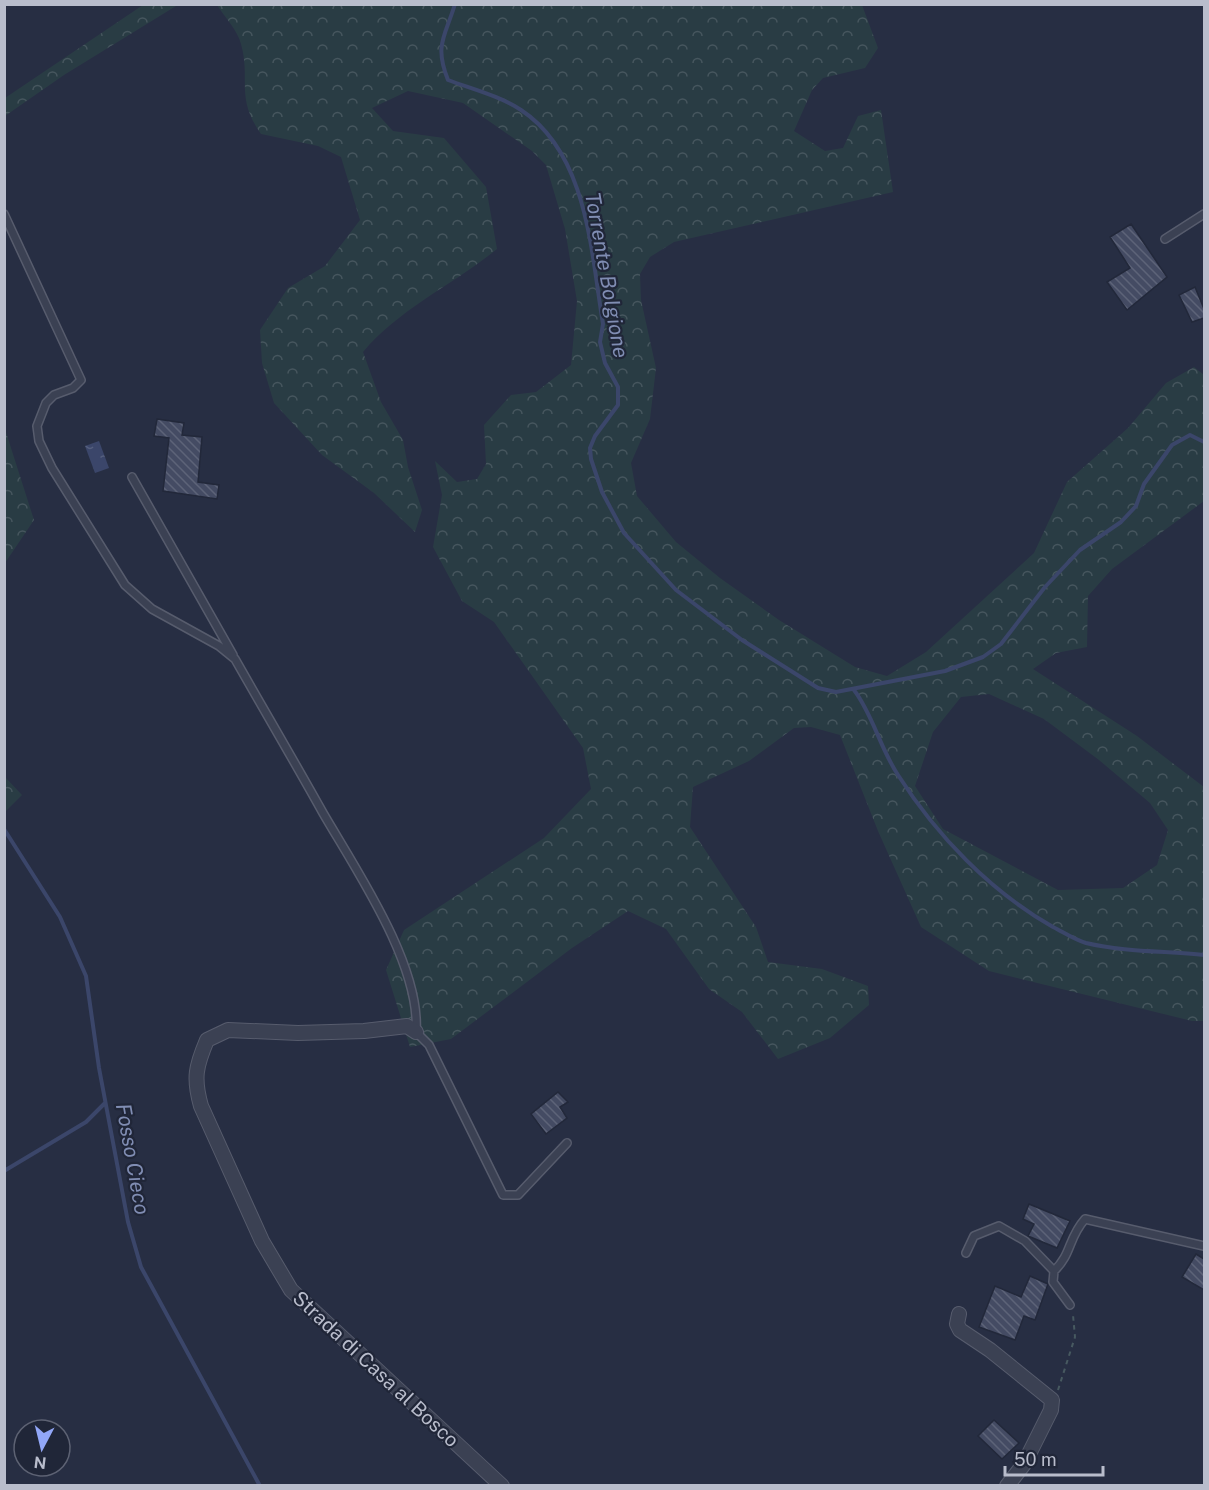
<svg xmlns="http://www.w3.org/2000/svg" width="1209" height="1490" font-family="'Public Sans',sans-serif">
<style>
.forest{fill:url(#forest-crowns);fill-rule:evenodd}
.water{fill:url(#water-ripples)}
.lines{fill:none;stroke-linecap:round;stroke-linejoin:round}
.stream{stroke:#3b466a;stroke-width:4}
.building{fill:url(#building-back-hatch);stroke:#22283a;stroke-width:1.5}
.lane-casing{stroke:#575c6d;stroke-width:10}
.street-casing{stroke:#575c6d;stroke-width:16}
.path{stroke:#475960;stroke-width:2;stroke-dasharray:4.5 4.5;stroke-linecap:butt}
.lane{stroke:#3b4153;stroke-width:7}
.street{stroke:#3b4153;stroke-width:14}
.labels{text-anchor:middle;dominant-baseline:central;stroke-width:4.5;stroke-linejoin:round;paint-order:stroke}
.street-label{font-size:20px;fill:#b9bdcc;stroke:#202638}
.water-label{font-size:21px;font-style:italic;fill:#808db3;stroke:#202638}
</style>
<defs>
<pattern id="forest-crowns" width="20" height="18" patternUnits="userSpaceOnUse" patternTransform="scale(1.5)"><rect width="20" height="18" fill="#293c44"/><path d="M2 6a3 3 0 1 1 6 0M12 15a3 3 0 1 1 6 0" fill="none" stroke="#46565e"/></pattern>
<pattern id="water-ripples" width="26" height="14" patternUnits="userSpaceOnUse" patternTransform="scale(1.5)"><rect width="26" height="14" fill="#3b466a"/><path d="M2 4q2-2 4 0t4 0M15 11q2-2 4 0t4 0" fill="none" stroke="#555f7e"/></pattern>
<pattern id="building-back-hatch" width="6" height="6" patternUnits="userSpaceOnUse" patternTransform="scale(1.5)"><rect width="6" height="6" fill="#444b63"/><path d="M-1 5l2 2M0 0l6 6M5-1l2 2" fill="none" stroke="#5d6378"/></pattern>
</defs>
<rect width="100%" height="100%" fill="#272e43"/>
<path class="forest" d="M143 5H183L176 6 64 75 5 116V98Z
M217 5H862L878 48 865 68 823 78 812 90 794 131 825 151 843 148 858 116 881 110 893 192 674 242 650 257 640 274 641 300 656 368 650 419 631 463 637 496 676 542 720 578 779 620 855 667 887 676 926 652 1034 553 1067 482 1128 428 1166 383 1194 367 1204 375V501L1112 569 1088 596 1087 647 1056 653 1033 669 1137 736 1204 787V1021H1192L989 971 921 927 878 831 840 735 811 727 794 728 749 761 693 787 690 827 756 927 768 962 822 969 868 986 869 1005 830 1038 778 1059 742 1012 709 989 666 929 628 911 572 948 451 1039 410 1047 386 970 404 930 544 838 591 789 583 748 494 622 462 601 433 547 442 495 435 461 457 482 477 479 486 464 484 425 511 395 536 392 571 365 577 301 565 229 546 165 532 151 463 103 408 91 372 108 393 131 444 138 486 187 497 249C453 285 400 308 363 352L381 402 403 440 408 467 422 510 415 532 374 493 322 455 274 403 262 363 260 330 288 288 325 266 360 220 341 157 318 146 261 134C235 97 251 80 241 44 238 31 224 16 217 5ZM989 694 1044 719 1099 760 1150 803 1168 830 1157 865 1123 888 1058 890 943 829 915 786 933 732 961 697Z
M4 426 34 520 5 563H4Z
M5 777 22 795 5 812Z"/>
<path class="water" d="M99 441 109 468 95 473 85 446Z"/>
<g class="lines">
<path class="stream" d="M455 4C445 37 434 45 448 80 472 89 500 96 521 110 588 154 591 253 603 324L600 342 605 363 618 387V405L595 436 590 448 591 459 602 492 624 533 676 590 742 640 818 688 836 692 945 671 983 657 1001 644 1045 587 1080 550 1121 522 1136 506 1144 484 1172 445 1190 435 1204 442
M854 690C873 715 880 748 898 775 937 836 990 891 1053 927 1063 932 1075 940 1086 943 1124 952 1166 951 1204 955
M4 829 60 917 86 976 99 1068 128 1222 141 1267 260 1486
M4 1171 86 1122 105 1103"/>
</g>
<path class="building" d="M1131 224 1167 277 1127 310 1107 282 1130 268 1110 237Z
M1195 287 1204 309V318L1192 322 1179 295Z
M157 419 184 423 182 435 202 437 198 482 219 485 217 499 163 491 169 438 154 436Z
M558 1092 568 1102 560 1107 567 1118 546 1134 531 1114Z
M1029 1204 1070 1221 1057 1248 1028 1236 1034 1224 1023 1219Z
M1196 1254 1204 1259V1290L1182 1277Z
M1030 1276 1048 1284 1035 1320 1024 1316 1015 1340 979 1327 995 1286 1021 1297Z
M994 1420 1019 1443 1002 1459 978 1436Z"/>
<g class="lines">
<g class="lane-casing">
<path id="lane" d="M4 214 81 380 73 388 54 395 46 403 37 426 39 441 52 468 125 585 152 609 219 646 235 659C264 710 294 761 323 813 356 870 421 965 416 1032L429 1045 503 1195H518L567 1143
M1165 239 1204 214
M132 477 233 655
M966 1253 974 1236 999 1226 1025 1241 1054 1271
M1070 1305 1053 1282 1054 1271C1072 1254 1068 1238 1085 1219L1204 1246"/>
</g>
<g class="street-casing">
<path id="street" d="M416 1032 407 1026 364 1031 298 1033 228 1030 207 1040C196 1066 193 1078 201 1106L262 1241 291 1290 502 1486
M959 1314 957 1324 960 1330 990 1350 1052 1400 1051 1410 1024 1464 1007 1486"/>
</g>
<path class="path" d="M1058 1390 1075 1337 1073 1315"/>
<use href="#lane" class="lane"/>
<use href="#street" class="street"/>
</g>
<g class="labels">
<g class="street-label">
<text transform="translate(376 1369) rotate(43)">Strada di Casa al Bosco</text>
</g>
<g class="water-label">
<text transform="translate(607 275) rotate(80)">Torrente Bolgione</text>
<text transform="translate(133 1159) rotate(80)">Fosso Cieco</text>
</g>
</g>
<rect width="1209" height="1490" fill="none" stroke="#b9bdcc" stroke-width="12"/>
<g transform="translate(42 1448) rotate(187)"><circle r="28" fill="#202638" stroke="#5d6273" stroke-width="1.5"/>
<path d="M0-4.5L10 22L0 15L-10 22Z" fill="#92a7f8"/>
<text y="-9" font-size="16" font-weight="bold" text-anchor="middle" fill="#b9bdcc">N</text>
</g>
<path d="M1005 1466v9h98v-9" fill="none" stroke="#b9bdcc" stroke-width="3"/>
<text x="1014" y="1466" font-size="18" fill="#b9bdcc" stroke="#202638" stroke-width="4.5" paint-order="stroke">50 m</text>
</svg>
